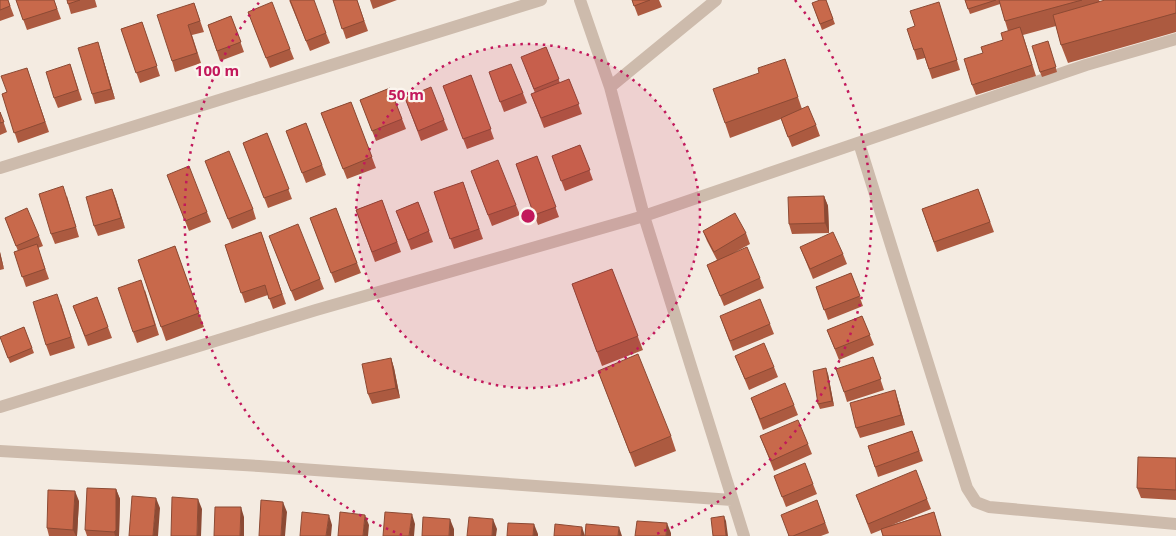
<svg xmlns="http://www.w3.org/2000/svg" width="1176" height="536" font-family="'Noto Sans',sans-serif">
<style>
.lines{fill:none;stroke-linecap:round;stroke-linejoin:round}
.minor{stroke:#cdbbac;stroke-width:12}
.wall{fill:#ac5a40}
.shaded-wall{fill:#8c4a34}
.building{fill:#c8694b;stroke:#8c4a34}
.ring{fill:none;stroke:#c2185b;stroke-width:2.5;stroke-dasharray:2.5 5}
.centre{fill:#c2185b;stroke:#fbf5ee;stroke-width:2.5}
.ring-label{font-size:15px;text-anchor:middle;font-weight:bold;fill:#c2185b;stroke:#fbf5ee;stroke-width:4.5;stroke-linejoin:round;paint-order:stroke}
</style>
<rect width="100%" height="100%" fill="#f4ebe1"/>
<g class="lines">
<path class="minor" d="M580 0 610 87 644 216 744 536
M610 87 716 0
M859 143 967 488 976 502 989 507 1176 524
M0 168 541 0
M0 407 316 310 644 216 1086 65 1176 39
M0 451 259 466 732 500"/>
</g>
<path class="wall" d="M0 0H8L14 16 0 21Z
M16 0H54L61 19 27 30Z
M67 0H95L97 7 71 14Z
M289 0 326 33 330 43 310 51Z
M333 0H357L368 31 346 39Z
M370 0H397L373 9Z
M632 0H659L662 7 638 16Z
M826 0 835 24 822 30 812 3Z
M965 0H1099L1100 2 1176 0V32L1068 63 1061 45 1056 26 1023 35 1036 76 976 95 972 85 983 53 1003 40 1008 31 1005 21 1000 4 970 14Z
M194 3 204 32 192 35 201 63 175 72 172 61Z
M248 12 290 49 294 59 270 68Z
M942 12 960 70 932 79 925 58 917 60 914 50 915 26Z
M231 16 244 52 220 61 208 25Z
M142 22 160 76 140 83 121 29Z
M1048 41 1057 72 1042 77 1040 72Z
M546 47 560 83 569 79 582 114 544 128 531 94 535 93 525 67Z
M101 52 115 99 95 104 92 94Z
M785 59 802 109 816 125 820 136 792 147 781 119 730 138 725 123 759 73Z
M70 64 82 100 58 108 54 98Z
M27 68 49 132 18 143 2 94 7 92Z
M489 72 523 93 527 103 504 112Z
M471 75 494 139 467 149 443 86Z
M390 88 406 129 376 141 360 100Z
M405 98 444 120 448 130 421 141Z
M351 102 376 168 347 179 321 113Z
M0 112 7 132 0 135Z
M306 123 326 175 306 183 286 131Z
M267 133 292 199 268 208 243 143Z
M580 145 593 180 565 191 552 156Z
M537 156 559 217 538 225 516 164Z
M209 171 253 209 256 219 232 229Z
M471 171 516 205 520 215 492 226Z
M167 175 207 212 211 222 189 231Z
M463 182 483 239 454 249 434 192Z
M112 189 125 228 98 236 94 226Z
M978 189 994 232 937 252 922 209Z
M67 196 79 237 55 244 51 234Z
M824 196 828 206 829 233 792 234 789 224Z
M382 200 401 252 375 262 356 210Z
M418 202 433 242 411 250 396 211Z
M336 208 361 273 335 283 310 218Z
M5 218 39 236 43 246 38 248 49 279 26 287 14 252 18 251Z
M703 231 746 233 750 244 732 254 760 278 764 288 724 306 707 265 717 260 707 241Z
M261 232 286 304 273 309 268 295 245 303 225 245Z
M269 236 320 279 324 289 295 301Z
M175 246 204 327 166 341 138 260Z
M800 247 843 254 847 264 813 279Z
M0 252 4 269 0 270Z
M612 269 643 350 602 366 572 284Z
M851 273 863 306 828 320 816 287Z
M145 290 159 335 137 343 133 332Z
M97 297 112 338 88 346 73 306Z
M61 304 75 348 50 356 46 345Z
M720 316 770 324 774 334 733 351Z
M862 316 874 345 839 360 827 330Z
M24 327 34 353 10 363 0 337Z
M735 356 774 367 778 377 749 390Z
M873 357 884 390 847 402 844 392Z
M391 358 394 368 400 398 372 404 368 394Z
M598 371 671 436 676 451 635 467Z
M828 374 834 406 820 409 818 404Z
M751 398 794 405 798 415 763 430Z
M898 400 905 425 860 438 856 428Z
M912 431 923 461 878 477 868 446Z
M760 436 808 444 812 454 774 471Z
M1176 458V500L1141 498 1137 488Z
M774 476 813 484 817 494 786 507Z
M116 489 120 499 119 536H87L85 530Z
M856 495 927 499 931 509 892 525 934 512 941 536H883L881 530 871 534Z
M817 500 829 533 821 536H788Z
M79 501 77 536H49L47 528Z"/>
<path class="shaded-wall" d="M98 42 101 52 115 99 111 89Z
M112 189 116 199 125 228 121 218Z
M824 196 828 206 829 233 825 223Z
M0 252 4 269 0 257Z
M391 358 394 368 400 398 396 388Z
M826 368 828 374 834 406 832 401Z
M895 390 898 400 905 425 901 415Z
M116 489 120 499 119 536H115L114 532Z
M75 491 79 501 77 536H76L73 530Z
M156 498 160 508 158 536H153Z
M198 499 202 509 201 536H197Z
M283 502 287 512 285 536H281Z
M241 507 244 517V536H240Z
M412 514 415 524 414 536H409Z
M329 515 332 525 331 536H326Z
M365 515 369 525 368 536H363Z
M724 516 726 521 728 536H726Z
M450 519 454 529V536H449Z
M493 519 497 529 496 536H492Z
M667 523 671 533V536H666Z
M534 524 538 534V536H533Z
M582 527 585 536H581Z
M619 527 622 536H618Z"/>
<path class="building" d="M0 0H8L10 6 0 10Z
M16 0H54L57 9 23 20Z
M67 0H80L68 4Z
M290 0H314L326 33 306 41Z
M333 0H357L364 21 342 29Z
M632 0H650L634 6Z
M820 0H826L833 19 820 24 812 3Z
M965 0H996L968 9Z
M999 0H1082L1005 21Z
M1105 0H1176V13L1061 45 1053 15Z
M272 2 290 49 266 58 248 12Z
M939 2 957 60 929 69 922 48 914 50 907 29 915 26 910 11Z
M194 3 200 21 188 25 197 53 172 61 157 15Z
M231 16 241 42 217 51 208 25Z
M142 22 157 66 136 73 121 29Z
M1020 27 1032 65 972 85 964 59 983 53 981 47 1003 40 1001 33Z
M1048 41 1056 67 1040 72 1032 46Z
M98 42 111 89 92 94 78 48Z
M546 47 559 79 534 89 521 57Z
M785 59 798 97 725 123 713 89 759 73 758 68Z
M70 64 78 90 54 98 46 72Z
M511 64 523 93 500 102 489 72Z
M27 68 45 122 14 133 2 94 7 92 1 76Z
M471 75 491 129 463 139 443 86Z
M569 79 579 104 541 118 531 94Z
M431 87 444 120 418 131 405 98Z
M390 88 402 119 372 131 360 100Z
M351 102 372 157 343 169 321 113Z
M808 106 816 125 788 137 781 118Z
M0 112 4 122 0 123Z
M306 123 322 165 302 173 286 131Z
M267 133 289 189 264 198 243 143Z
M580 145 590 170 561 181 552 156Z
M229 151 253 209 228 219 205 161Z
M537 156 556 207 534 215 516 164Z
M498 160 516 205 488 215 471 171Z
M189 166 207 212 185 221 167 175Z
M463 182 479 229 450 239 434 192Z
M63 186 76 227 51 234 39 194Z
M112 189 121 218 94 226 86 197Z
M978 189 990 222 934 242 922 209Z
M824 196 825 223 789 224 788 197Z
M382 200 397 242 372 252 356 210Z
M418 202 429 231 408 240 396 211Z
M27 208 39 236 16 246 5 218Z
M336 208 357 263 331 273 310 218Z
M735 213 746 233 714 252 703 231Z
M298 224 320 279 291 291 269 236Z
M261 232 282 294 269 299 265 285 241 293 225 245Z
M833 232 843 254 810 269 800 247Z
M37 244 45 269 22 277 14 252Z
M175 246 199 313 161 327 138 260Z
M747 247 760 278 720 296 707 265Z
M612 269 638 336 597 352 572 284Z
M851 273 860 296 824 310 816 287Z
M141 280 155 325 133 332 118 288Z
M57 294 71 337 46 345 33 302Z
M97 297 108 327 85 336 73 306Z
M760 299 770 324 730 341 720 316Z
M862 316 870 335 835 349 827 330Z
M24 327 32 348 8 358 0 337Z
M764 343 774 367 745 379 735 356Z
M638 354 671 436 630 453 598 371Z
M873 357 881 379 844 392 836 369Z
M391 358 396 388 368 394 362 364Z
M826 368 832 401 818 404 813 371Z
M785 383 794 405 760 419 751 398Z
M895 390 901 415 856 428 850 403Z
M798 420 808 444 771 461 760 436Z
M912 431 919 451 875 467 868 446Z
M1138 457 1176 458V490L1137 488Z
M805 463 813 484 782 497 774 476Z
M916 470 927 499 868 524 856 495Z
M87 488 116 489V530L114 532 85 530Z
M48 490 75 491 73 530 47 528Z
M132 496 156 498 153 536H129Z
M172 497 198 499 197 536H171Z
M261 500 283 502 281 536H259Z
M817 500 825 523 793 536H789L781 515Z
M215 507H241L240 536H214Z
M302 512 329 515 326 536H300Z
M340 512 365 515 363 536H338Z
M385 512 412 514 409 536H383Z
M934 512 941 536H883L881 529Z
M724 516 726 536H713L711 518Z
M423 517 450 519 449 536H422Z
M469 517 493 519 492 536H467Z
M637 521 667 523 666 536H635Z
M508 523 534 524 533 536H507Z
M555 524 582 527 581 536H554Z
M586 524 619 527 618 536H585Z"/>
<circle cx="528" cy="216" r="172" fill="#c2185b" fill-opacity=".12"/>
<g class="ring">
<circle cx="528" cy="216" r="172"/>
<path d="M402 535A343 343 0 0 1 261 0M795 0A343 343 0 0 1 654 535"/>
</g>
<circle cx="528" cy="216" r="8" class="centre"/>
<g class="ring-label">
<text x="217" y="76">100 m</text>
<text x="406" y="100">50 m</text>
</g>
</svg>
